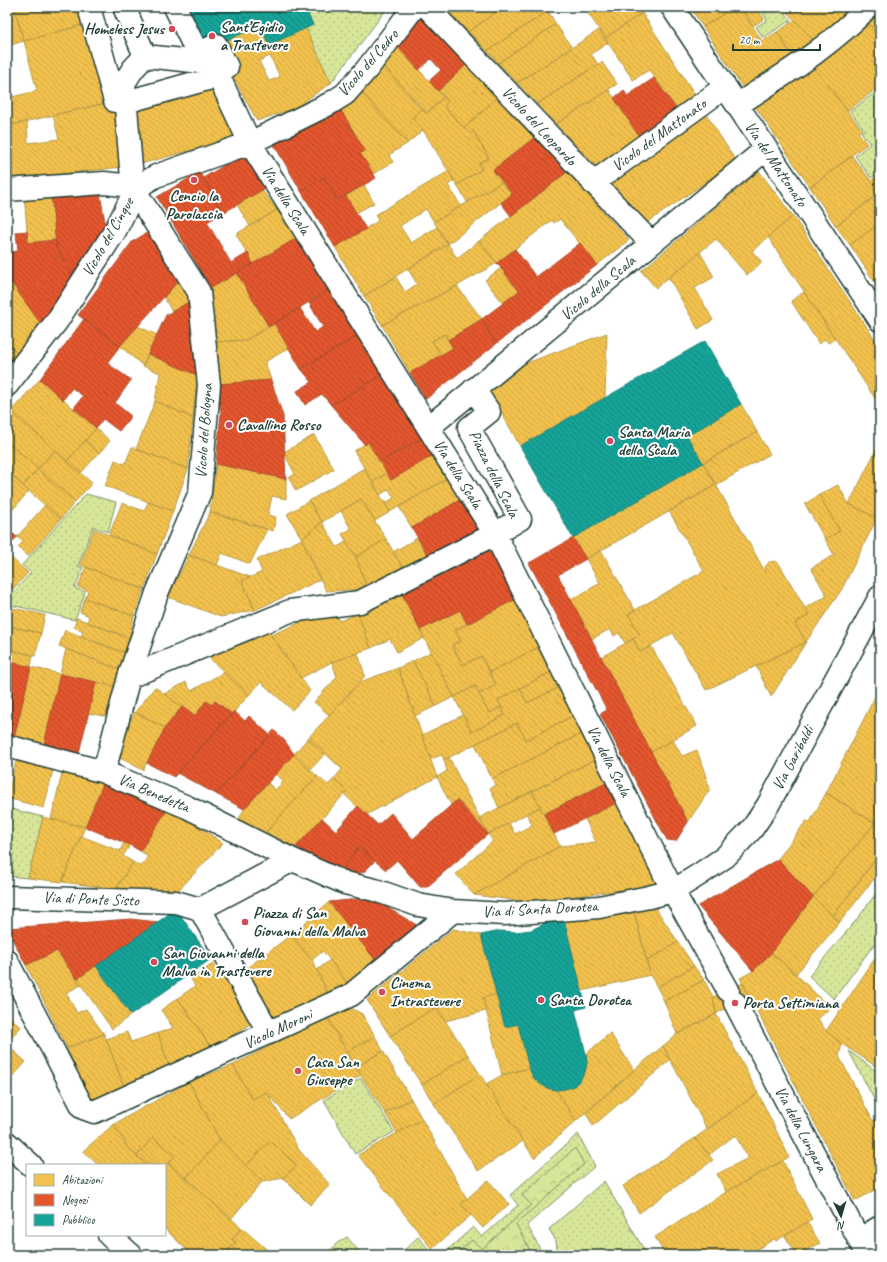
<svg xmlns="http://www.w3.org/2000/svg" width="887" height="1262" font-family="Caveat,sans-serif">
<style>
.green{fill:url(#green-dots);stroke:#7b9266}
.forest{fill:url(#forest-crowns);stroke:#7b9266}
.homes{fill:url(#homes-back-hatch);stroke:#b39946;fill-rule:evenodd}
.shops{fill:url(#shops-back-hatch);stroke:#a94f30}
.public{fill:url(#public-back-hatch);stroke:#19847a}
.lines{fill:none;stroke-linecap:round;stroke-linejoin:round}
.minor-casing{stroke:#1f3d34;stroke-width:25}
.major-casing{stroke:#1f3d34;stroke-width:25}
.minor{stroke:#fff;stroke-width:22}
.major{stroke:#fff;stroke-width:22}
.poi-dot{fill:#d1495b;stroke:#fff;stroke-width:1.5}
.labels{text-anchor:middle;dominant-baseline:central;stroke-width:4;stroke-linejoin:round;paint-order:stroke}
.poi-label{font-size:16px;font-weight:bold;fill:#1f3d34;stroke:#fff;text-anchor:start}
.street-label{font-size:16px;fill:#1f3d34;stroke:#fff}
</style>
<defs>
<pattern id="green-dots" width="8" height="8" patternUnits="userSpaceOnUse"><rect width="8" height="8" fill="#d7e699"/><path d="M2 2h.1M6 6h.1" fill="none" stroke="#b8c684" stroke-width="1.8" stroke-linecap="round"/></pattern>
<pattern id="forest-crowns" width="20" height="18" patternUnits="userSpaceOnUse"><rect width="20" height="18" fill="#d7e699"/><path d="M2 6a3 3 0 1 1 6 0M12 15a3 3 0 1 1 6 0" fill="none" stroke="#b8c684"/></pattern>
<pattern id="homes-back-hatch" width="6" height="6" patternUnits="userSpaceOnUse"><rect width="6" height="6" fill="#f2c14e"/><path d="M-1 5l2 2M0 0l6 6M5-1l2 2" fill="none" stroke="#cfa745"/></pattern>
<pattern id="shops-back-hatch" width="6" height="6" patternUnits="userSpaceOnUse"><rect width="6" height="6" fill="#e4572e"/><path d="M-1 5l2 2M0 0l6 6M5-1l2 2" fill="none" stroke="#b84928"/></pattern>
<pattern id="public-back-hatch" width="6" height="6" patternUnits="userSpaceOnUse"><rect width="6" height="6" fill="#17a398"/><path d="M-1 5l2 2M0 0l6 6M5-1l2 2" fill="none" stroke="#14867d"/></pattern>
</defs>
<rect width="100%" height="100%" fill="#fff"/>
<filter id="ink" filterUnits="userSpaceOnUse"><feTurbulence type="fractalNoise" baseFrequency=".025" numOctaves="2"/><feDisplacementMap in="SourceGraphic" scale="8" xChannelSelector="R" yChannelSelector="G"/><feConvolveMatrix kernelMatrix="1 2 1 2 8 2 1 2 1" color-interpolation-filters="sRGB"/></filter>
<g filter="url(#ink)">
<path class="green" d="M307 7H388L331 83 306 28 313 25 305 8Z
M759 7H787L784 11 791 20 763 38 756 27 767 20Z
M880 89V174L879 172 871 178 855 156 870 144 861 132 864 130 850 111Z
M86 494 116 502 108 532 93 527 78 566 83 568 75 588 85 592 75 620 7 604V599L31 573 22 565Z
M7 808 43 817 28 878 7 876Z
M880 888V936L834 999 809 976 858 918Z
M849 1051 880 1074V1111Z
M361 1078 394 1132 355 1154 324 1100Z
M578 1134 595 1166 527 1225 539 1247 540 1255H442L473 1227 482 1237 518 1205 510 1195Z
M604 1181 647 1255H558L556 1241 549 1229Z
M347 1237 362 1255H332L329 1252 336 1244Z
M418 1237 429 1249 422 1255H399Z"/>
<path class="forest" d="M575 1148 584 1164 516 1224 530 1250 531 1255H455L472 1240 482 1249 531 1205 522 1195Z"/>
<path class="homes" d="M7 7H14L24 41 7 46Z
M14 7H89L93 22 24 41Z
M456 7H503L468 32 448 12Z
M503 7H554L487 51 468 32Z
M584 7H638L642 13 605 38Z
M690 7H734L703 27Z
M734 7H740L762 41 777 32 794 58 745 91 703 27Z
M740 7H756L764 19 753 26Z
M789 7H854L816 43 786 11Z
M548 11 556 24 498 63 487 51Z
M880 11V39L869 24Z
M642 13 696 96 677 110 649 70 633 80 605 38Z
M795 20 816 43 794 58 777 32Z
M93 22 115 101 7 126V98L37 91 24 41Z
M556 24 572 48 517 83 498 63Z
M869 24 880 39V86L847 111 811 63Z
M260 25 269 45 306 28 331 83 295 108 257 121 216 45ZM270 56 280 77 269 81 259 61Z
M599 30 608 43 591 54 598 64 537 104 517 83Z
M396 45 444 97 427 113 380 63Z
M602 62 617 84 556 124 537 104Z
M380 63 422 109 412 118 423 130 408 143 359 90Z
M811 63 862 130 858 132 867 144 810 187 753 103Z
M467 64 498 97 464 128 444 106 448 102 438 91Z
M208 79 239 137 141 164 133 100Z
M359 90 408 143 389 155 393 162 373 174 360 153 365 151 339 107Z
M609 90 639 136 595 166 556 124Z
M444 97 448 102 444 106 470 134 473 131 489 158 479 163 482 169 457 185 423 130 412 118 422 109 427 113Z
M498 97 535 137 493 170 502 182 467 202 457 185 482 169 479 163 489 158 473 131 470 134 464 128Z
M115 101 122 167 7 180V126L27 122 28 143 59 139 53 115Z
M706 114 736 161 644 225 606 185Z
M852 156 871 181 878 175 880 177V192L836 226 810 187Z
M449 171 454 181 448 185 461 206 434 222 426 209 400 226 411 243 437 227 448 244 364 296 335 247 378 221 375 215Z
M759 171 793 216 752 251 762 262 747 275 716 239 656 288 641 271Z
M567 172 629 240 597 265 560 219 554 223 552 220 497 263 479 241Z
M502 182 512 194 448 244 434 222Z
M364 185 374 203 356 213 346 196Z
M262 190 277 210 250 226 237 205Z
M51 192 56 240 28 243 24 194Z
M880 193V223L850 245 836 226Z
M277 210 297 238 253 264 236 234Z
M793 216 880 347V406L768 237Z
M880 223V290L850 245Z
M479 241 497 263 457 286 382 325 364 296 396 277 405 292 417 284 408 269 448 244 457 258Z
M700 252 714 277 695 288 713 320 698 329 669 278Z
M7 263H10L11 282 41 324 18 355 7 341Z
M501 268 519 291 503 303 485 280Z
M237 273 269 327 246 340 216 342 211 288Z
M181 278 194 299 172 312 164 297Z
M457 286 482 319 448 340 445 334 432 341 441 355 410 373 382 325Z
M804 292 835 339 828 343 826 339 819 344 791 301Z
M274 323 289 348 265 362 271 380 219 384 216 342 246 340Z
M138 326 157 335 143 366 120 346Z
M607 333 605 397 520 446 490 392 524 364Z
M445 334 453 348 441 355 432 341Z
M7 341 18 355 7 368Z
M148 354 197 375 193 418 155 401 160 373 143 366Z
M40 379 96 428 67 461 11 411Z
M155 401 193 418 188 469 136 449Z
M741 404 757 432 703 463 687 436Z
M11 411 55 450 38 469 7 442V415Z
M96 428 110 441 99 453 85 441Z
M757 432 770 454 716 485 703 463Z
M314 435 334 469 296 491 289 478 295 474 285 455 284 452Z
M85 441 99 453 81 473 67 461Z
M7 442 38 469 23 486 7 471Z
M368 442 387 473 373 482 354 451Z
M880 442V513L877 518 849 504Z
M132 447 188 469 173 511 105 486 115 460 125 464Z
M55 450 92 483 75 502 38 469Z
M432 456 446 479 390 512 385 503 394 498 389 489 380 495 373 482 387 473 391 480Z
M703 463 716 485 586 559 573 538Z
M216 464 286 479V499L272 496 268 515 276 517 273 531 210 512Z
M364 468 390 512 375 521 361 499 322 522 309 501Z
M38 469 75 502 61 519 23 486Z
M453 469 468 495 412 528 399 507 446 479 444 474Z
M7 471 29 491 7 516Z
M716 485 766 573 765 567 769 562 776 561 780 565 809 615 795 623 806 642 706 690 673 633 640 652 633 639 640 635 628 614 704 571 669 511Z
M838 485 849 504 877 518 842 589 806 642 795 623 809 615 805 608 827 596 811 568 834 555 825 539 840 531 819 495Z
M819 495 840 531 825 539 805 504Z
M361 499 386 539 356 557 342 534 351 529 341 511Z
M309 501 322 522 302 539 287 514Z
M148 502 173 511 157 554 109 535 122 503 144 511Z
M45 505 61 519 28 556 18 547 23 542 17 537Z
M210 512 267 529 250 564 222 553 217 565 189 555Z
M322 522 337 547 346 542 356 557 367 589 326 591 302 539Z
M94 529 157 554 144 589 80 565Z
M417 538 429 557 404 570 393 552Z
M302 539 320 580 255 610 242 581 262 572 257 560Z
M386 539 404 570 367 589 356 557Z
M601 550 635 610 628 614 640 635 625 643 619 633 614 636 610 629 592 639 571 600 600 583 586 559Z
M7 554 28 573 14 588 7 582Z
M189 555 250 577 242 581 255 610 221 617 168 597Z
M86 567 144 589 134 616 85 598 88 591 78 587Z
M7 582 14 588 7 596Z
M402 594 424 638 397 652 390 639 371 648 358 614Z
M520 597 545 644 490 672 481 656 463 665 452 645 461 641 455 630Z
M85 598 134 616 129 638 87 622 89 616 80 612Z
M7 607 45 615 41 633 7 626Z
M460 610 467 624 455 630 461 641 452 645 463 665 481 656 496 685 479 694 475 686 454 697 420 630Z
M337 614 339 621 358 614 371 648 332 662 301 678 271 635 304 621Z
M77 618 129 638 125 653 81 637 83 631 74 627Z
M7 626 13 627 7 649Z
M13 627 41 633 35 656 7 649Z
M65 630 125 653 121 670 59 646Z
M270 631 271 635 310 691 292 710 261 682 249 695 208 657Z
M633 639 640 652 651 646 697 726 651 752 601 657Z
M806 642 771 697 756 666Z
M545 644 558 668 498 700 501 707 489 713 479 694 496 685 490 672Z
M7 649 33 655 31 667 7 661Z
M66 649 121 670 117 687 60 674Z
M431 652 454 697 436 706 413 661Z
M358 653 365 676 329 715 314 702 337 677 332 662Z
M413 661 436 706 415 716 398 668Z
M31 667 60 674 44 745 14 738Z
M398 668 437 777 366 815 344 794 347 791 334 779 342 769 308 738 360 682Z
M558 668 566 684 527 703 520 688Z
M224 672 249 695 232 714 215 701 212 705 206 701 195 716 164 694 186 682 191 691Z
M96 682 117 687 110 717 88 713Z
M566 684 580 712 526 740 517 723 444 760 442 755 431 759 422 735 463 715 472 732 505 715 498 700 520 688 527 703Z
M475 686 489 713 501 707 505 715 472 732 454 697Z
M155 687 182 707 165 728 135 712Z
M879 689H880V817L875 823 826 793Z
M135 712 165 728 143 770 116 756V748Z
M580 712 589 730 492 779 475 744 517 723 526 740Z
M589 730 602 756 499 808 490 788 496 785 492 779Z
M308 738 325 754 310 770 294 754Z
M673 740 682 756 697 750 710 789 688 822 651 752Z
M294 754 317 776 265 833 238 821 244 809 268 783 275 790 284 781 275 774Z
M602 756 614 779 544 814 532 791Z
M449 757 464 788 488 834 457 800 451 805 437 777 447 771 444 760Z
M16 761 53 770 44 808 7 798Z
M62 773 103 784 85 827 51 819Z
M317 776 328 785 334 779 347 791 296 847 265 833Z
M532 791 540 807 488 834 479 818Z
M826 793 875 823 813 897 778 859 806 821 810 822Z
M624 799 659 885 529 902 474 895 560 846 596 842 585 819Z
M169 807 223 843 173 896 116 889 133 862 141 867 148 856 140 851Z
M540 807 560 846 474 895 456 874 493 841 488 834 509 823 515 834 532 825 527 814Z
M43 817 85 827 62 882 28 878Z
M880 817V853L833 916 813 897Z
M81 836 120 851 124 842 130 845 123 856 133 862 116 889 62 882Z
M880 853V871L840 922 833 916Z
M813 897 840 922 796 974 771 953Z
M329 902 377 962 348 984 323 951 312 960 291 935Z
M653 904 678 942 647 961 633 907Z
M633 907 650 975 582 991 564 920Z
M453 929 481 935 496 994 483 998 486 1011 445 1021 436 1007 390 1036 367 1000Z
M291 935 312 960 329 996 272 1025 248 967Z
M678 942 694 966 657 987 650 975 647 961Z
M57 951 81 985 66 993 77 1013 86 1009 104 1034 67 1048 26 965Z
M880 951V1069L842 1044 826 1031Z
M771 953 796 974 830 1008 818 1019 826 1031 842 1044 839 1056 873 1121 880 1117V1187L855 1201 740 978 753 971Z
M330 960 348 984 329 996 317 970Z
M214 963 253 1022 212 1049 178 998 195 986 191 979Z
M96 966 131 1015 112 1029 77 979Z
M694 966 704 980 664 1001 657 987Z
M704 980 713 997 716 1014 677 1034 664 1001Z
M743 983 748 994 716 1014 713 997Z
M496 994 505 1027 518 1024 529 1068 502 1075 483 998Z
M178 998 212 1049 170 1069 158 1033 173 1028 161 1010Z
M349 1007 362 1014 375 1036 347 1052 327 1017Z
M436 1007 468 1055 422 1085 390 1036Z
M716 1014 758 1093 707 1129 663 1046 677 1034Z
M7 1015 21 1027 7 1042Z
M327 1017 361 1075 289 1119 267 1092 252 1099 233 1065Z
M127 1032 131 1042 158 1033 170 1069 124 1086 106 1039Z
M610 1033 634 1070 576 1121 556 1090 565 1089 574 1086 580 1080 585 1072 587 1063 586 1054Z
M104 1034 124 1086 91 1101 67 1048Z
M375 1036 383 1051 356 1067 347 1052Z
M7 1045 26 1062 7 1083Z
M663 1046 670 1060 593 1126 586 1113 634 1070Z
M383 1051 411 1099 385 1113 356 1067Z
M468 1055 480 1074 434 1104 422 1085Z
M233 1065 252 1099 267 1092 299 1150 330 1185 310 1205 283 1178 297 1165 270 1141 246 1166 220 1140 189 1082Z
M529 1068 533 1077 539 1083 547 1088 556 1090 576 1121 534 1158 486 1084 502 1075Z
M480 1074 523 1141 478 1171 434 1104Z
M189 1082 220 1140 186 1178 168 1163 175 1156 153 1137 137 1156 128 1148 114 1124Z
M758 1093 789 1157 726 1192 717 1174 748 1158 735 1135 709 1155 695 1138Z
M411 1099 422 1119 397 1133 385 1113Z
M422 1119 467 1199 461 1204 471 1215 432 1249 358 1155Z
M114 1124 128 1148 148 1165H98L83 1151Z
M153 1137 175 1156 165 1167V1165H148L137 1156Z
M695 1138 713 1160 639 1213 623 1186Z
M220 1140 262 1182 231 1219 186 1178Z
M270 1141 297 1165 283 1178 262 1182 246 1166Z
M783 1161 812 1219 776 1241 774 1239 748 1255H665L655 1237 726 1192Z
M168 1163 242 1228 232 1239 236 1242 224 1255H192L165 1229V1167Z
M488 1180 509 1204 483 1228 461 1204Z
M807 1222 820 1243 798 1255H796L785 1236Z
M242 1228 273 1255H224L236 1242 232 1239Z"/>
<path class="shops" d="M421 14 467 64 438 91 429 81 441 70 431 59 419 70 396 45Z
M654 78 677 110 639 136 614 98 624 90 627 96Z
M339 107 365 151 360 153 376 178 338 200 324 177 301 191 273 143Z
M535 137 567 172 511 216 501 203 512 194 493 170Z
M247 152 267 187 223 213 203 178Z
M200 172 223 213 207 222 231 263 248 253 253 264 211 288 157 197Z
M324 177 338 200 346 196 366 229 335 247 301 191Z
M99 188 107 233 74 278 56 246 51 192Z
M153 229 181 278 120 346 78 315 132 242Z
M27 231 28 243 56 240V246L74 278 41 324 11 282 8 252 18 251 16 232Z
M297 238 330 289 269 327 237 273Z
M580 243 597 265 496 344 482 319 519 291 497 263 515 249 536 277Z
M330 289 359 335 301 369 274 323 300 308 315 332 323 327 309 303Z
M194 299 197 375 148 354 166 315Z
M84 319 120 346 107 363 131 380 115 403 131 416 119 431 103 419 96 428 74 408 83 396 72 388 63 400 40 379Z
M482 319 496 344 426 399 410 373 453 348 448 340Z
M359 335 384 374 331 405 322 394 305 405 297 391 312 382 301 369Z
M384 374 422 438 380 462 368 442 365 445 331 405Z
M271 380 283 416 286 479 216 464 221 413 219 384Z
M422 438 432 456 391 480 380 462Z
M468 495 488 528 429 557 412 528Z
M7 529 17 537 7 548Z
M573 538 586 559 558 575 688 822 676 841 667 840 600 714 607 710 529 563Z
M490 545 520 597 467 624 460 610 420 630 402 594Z
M7 661 31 667 14 738 7 736Z
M60 674 96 682 79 753 44 745Z
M206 701 212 705 215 701 232 714 174 777 147 763 165 728 182 707 195 716Z
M234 711 245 721 249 716 270 735 216 794 177 773Z
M274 730 285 741 294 754 244 809 216 794Z
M614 779 624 799 554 834 544 814Z
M103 784 169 807 140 851 130 845 85 827Z
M457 800 488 834 427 887H420L397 860 386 870 358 847 342 871 296 847 322 818 336 831 358 806 378 825 391 813 413 839Z
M358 847 375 861 364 872 352 875 342 871Z
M778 859 813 897 771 953 753 971 698 906Z
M364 894 420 927 377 962 329 902 359 899Z
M131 919 158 922 77 979 57 951 26 965 7 929V928Z"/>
<path class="public" d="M194 7H307L305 8 313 25 269 45 260 25 198 54 178 14Z
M705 341 741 404 687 436 703 463 573 538 520 446Z
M176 909 211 959 131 1015 96 966Z
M564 920 586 1007 575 1010 586 1054 587 1063 585 1072 580 1080 574 1086 565 1089 556 1090 547 1088 539 1083 533 1077 529 1068 518 1024 505 1027 481 935 500 931 516 932 531 930 546 923Z"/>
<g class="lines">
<g class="minor-casing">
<path id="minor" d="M89 7 115 101 133 100 208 79 227 67 216 45 198 54 175 7
M124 7 145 56
M427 7 651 243
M672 7 880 320
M145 56 211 63 217 73 250 143 495 534 673 891 728 990
M737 105C783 75 830 47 868 7
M593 183 725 87
M7 190 104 183 123 185 135 191
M7 385 57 321 115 231 135 191 144 183 156 176 250 143 329 104 345 94 367 69 414 7
M429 427 766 149
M129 677 290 611 360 602 495 534 520 519 469 428 489 412 474 389
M7 746 104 772 187 807 293 860 345 883 375 890 418 905 453 911 504 914 599 907 649 897 673 891 700 874 725 857 752 829 768 805 880 597
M104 772 129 677 157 593 200 492 209 385 199 292 135 191 131 168 124 83 133 69 145 56
M7 897 176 902 200 909 293 860
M200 909 269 1033
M7 961 83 1108 94 1112 351 995 453 911
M735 1003 867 1255
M859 1240 880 1227"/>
</g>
<g class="major-casing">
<path id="major" d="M7 1143 31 1165
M109 1235 131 1255"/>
</g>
<use href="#minor" class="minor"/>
<use href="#major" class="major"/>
</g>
</g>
<g class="poi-dot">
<circle cx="172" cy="29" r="4"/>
<circle cx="212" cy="36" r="4"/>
<circle cx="194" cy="180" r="4"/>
<circle cx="229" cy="425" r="4"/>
<circle cx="610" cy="441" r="4"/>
<circle cx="245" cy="922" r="4"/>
<circle cx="154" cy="962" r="4"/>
<circle cx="382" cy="992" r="4"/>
<circle cx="541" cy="1000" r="4"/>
<circle cx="735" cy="1003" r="4"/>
<circle cx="298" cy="1071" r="4"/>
</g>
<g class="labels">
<g class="poi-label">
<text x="220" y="27">Sant’Egidio<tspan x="220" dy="18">a Trastevere</tspan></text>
<text x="164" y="29" text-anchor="end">Homeless Jesus</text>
<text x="194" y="196" text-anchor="middle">Cencio la<tspan x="194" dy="18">Parolaccia</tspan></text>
<text x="237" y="425">Cavallino Rosso</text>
<text x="618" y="432">Santa Maria<tspan x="618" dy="18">della Scala</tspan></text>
<text x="253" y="913">Piazza di San<tspan x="253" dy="18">Giovanni della Malva</tspan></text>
<text x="162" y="953">San Giovanni della<tspan x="162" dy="18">Malva in Trastevere</tspan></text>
<text x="390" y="983">Cinema<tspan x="390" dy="18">Intrastevere</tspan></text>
<text x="549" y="1000">Santa Dorotea</text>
<text x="743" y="1003">Porta Settimiana</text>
<text x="306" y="1062">Casa San<tspan x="306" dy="18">Giuseppe</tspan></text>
</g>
<g class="street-label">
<text transform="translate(368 63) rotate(-49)">Vicolo del Cedro</text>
<text transform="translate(539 126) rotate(47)">Vicolo del Leopardo</text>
<text transform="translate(659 135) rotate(-36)">Vicolo del Mattonato</text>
<text transform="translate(776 164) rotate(56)">Via del Mattonato</text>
<text transform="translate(286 200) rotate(58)">Via della Scala</text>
<text transform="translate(108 237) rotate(-60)">Vicolo del Cinque</text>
<text transform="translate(598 288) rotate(-40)">Vicolo della Scala</text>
<text transform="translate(204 431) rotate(-86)">Vicolo del Bologna</text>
<text transform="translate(458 474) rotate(58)">Via della Scala</text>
<text transform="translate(494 474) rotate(64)">Piazza della Scala</text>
<text transform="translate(793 758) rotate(-62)">Via Garibaldi</text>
<text transform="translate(609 761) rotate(63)">Via della Scala</text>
<text transform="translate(154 793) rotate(23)">Via Benedetta</text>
<text transform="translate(91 899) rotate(2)">Via di Ponte Sisto</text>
<text transform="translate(540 909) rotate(-3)">Via di Santa Dorotea</text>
<text transform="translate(278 1029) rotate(-25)">Vicolo Moroni</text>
<text transform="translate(801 1129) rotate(62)">Via della Lungara</text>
</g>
</g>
<rect width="887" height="1262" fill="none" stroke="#fff" stroke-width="24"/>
<rect x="12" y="12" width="863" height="1238" fill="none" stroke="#1f3d34" stroke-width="1.5" filter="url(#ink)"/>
<rect x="26" y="1164" width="140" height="72" fill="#ffffff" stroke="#a5b1ae"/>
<rect x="34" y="1174" width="20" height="12" fill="#f2c14e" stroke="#a5b1ae"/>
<text x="62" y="1184" font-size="12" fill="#1f3d34">Abitazioni</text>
<rect x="34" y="1194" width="20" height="12" fill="#e4572e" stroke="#a5b1ae"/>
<text x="62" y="1204" font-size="12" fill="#1f3d34">Negozi</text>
<rect x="34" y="1214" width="20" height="12" fill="#17a398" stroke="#a5b1ae"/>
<text x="62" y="1224" font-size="12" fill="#1f3d34">Pubblico</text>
<g transform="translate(841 1216) rotate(175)" stroke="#ffffff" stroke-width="3" paint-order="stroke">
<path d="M0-3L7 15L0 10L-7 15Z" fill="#1f3d34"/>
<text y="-6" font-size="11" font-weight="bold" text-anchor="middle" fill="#1f3d34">N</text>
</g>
<path d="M733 44v6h87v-6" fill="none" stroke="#1f3d34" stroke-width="2"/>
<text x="739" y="44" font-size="12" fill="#1f3d34" stroke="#ffffff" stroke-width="3" paint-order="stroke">20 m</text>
</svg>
